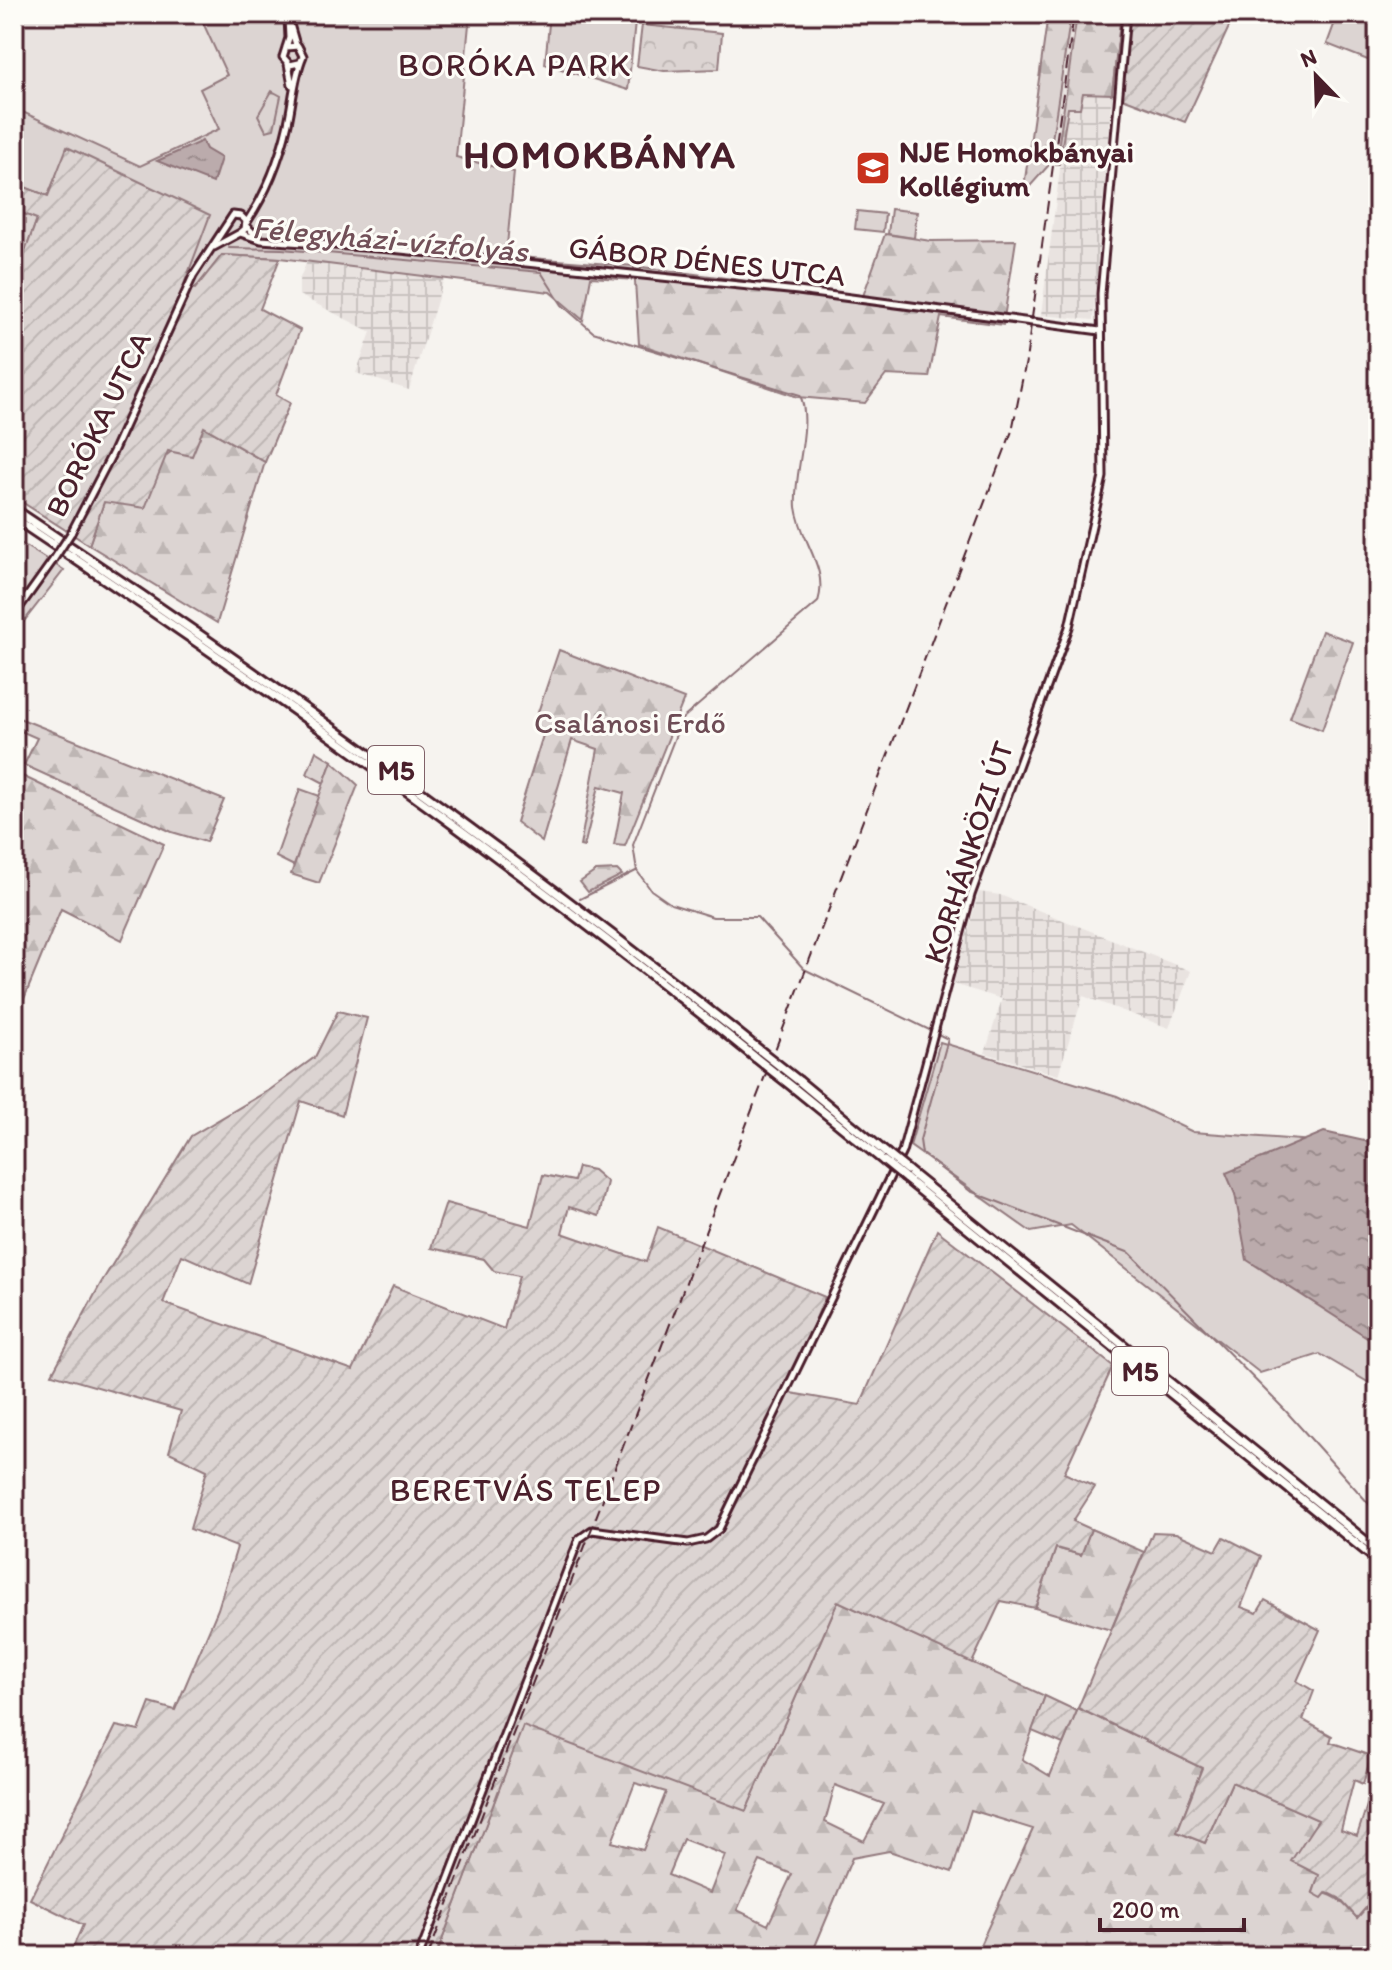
<svg xmlns="http://www.w3.org/2000/svg" width="1392" height="1970" font-family="Itim,sans-serif">
<style>
.built{fill:#e9e3e0}
.industrial{fill:url(#industrial-grid)}
.grass{fill:#dcd4d2;stroke:#937a7e;stroke-width:2}
.forest{fill:url(#forest-firs);stroke:#937a7e;stroke-width:2;fill-rule:evenodd}
.park{fill:url(#park-crowns);stroke:#937a7e;stroke-width:2}
.garden{fill:url(#garden-furrows);stroke:#937a7e;stroke-width:2}
.water{fill:url(#water-ripples);stroke:#8e7378;stroke-width:2}
.lines{fill:none;stroke-linecap:round;stroke-linejoin:round}
.stream{stroke:#8e7378;stroke-width:2}
.tertiary-casing{stroke:#4a1f2b;stroke-width:11}
.motorway-casing{stroke:#4a1f2b;stroke-width:13}
.tertiary{stroke:#fdfcf7;stroke-width:5}
.motorway{stroke:#fdfcf7;stroke-width:7}
.rail{stroke:#4a1f2b;stroke-width:2;stroke-dasharray:12 6;stroke-linecap:butt}
.tertiary-bridge-casing{stroke:#4a1f2b;stroke-width:11;stroke-linecap:butt}
.motorway-bridge-casing{stroke:#4a1f2b;stroke-width:13;stroke-linecap:butt}
.tertiary-bridge{stroke:#fdfcf7;stroke-width:5}
.motorway-bridge{stroke:#fdfcf7;stroke-width:7}
.labels{text-anchor:middle;dominant-baseline:central;stroke-width:6;stroke-linejoin:round;paint-order:stroke}
.shield{fill:#fdfcf7;stroke:#806168;stroke-width:2}
.shield-label{font-size:28px;font-weight:bold;fill:#4a1f2b}
.poi-label{font-size:30px;font-weight:bold;fill:#4a1f2b;stroke:#fdfcf7;text-anchor:start}
.street-label{font-size:30px;fill:#4a1f2b;stroke:#fdfcf7}
.park-label{font-size:30px;fill:#6e4c55;stroke:#fdfcf7}
.neighbourhood-label{font-size:32px;letter-spacing:2px;fill:#4a1f2b;stroke:#fdfcf7}
.water-label{font-size:32px;font-style:italic;fill:#725058;stroke:#fdfcf7}
.district-label{font-size:38px;font-weight:bold;letter-spacing:2px;fill:#4a1f2b;stroke:#fdfcf7}
</style>
<defs>
<pattern id="industrial-grid" width="8" height="8" patternUnits="userSpaceOnUse" patternTransform="scale(2)"><rect width="8" height="8" fill="#e9e3e0"/><path d="M0 4h8M4 0v8" fill="none" stroke="#c9c2c0"/></pattern>
<pattern id="forest-firs" width="22" height="20" patternUnits="userSpaceOnUse" patternTransform="scale(2)"><rect width="22" height="20" fill="#dcd4d2"/><path d="M5 1l3.5 6h-7zM16 11l3.5 6h-7z" fill="#beb6b4"/></pattern>
<pattern id="park-crowns" width="20" height="18" patternUnits="userSpaceOnUse" patternTransform="scale(2)"><rect width="20" height="18" fill="#dcd4d2"/><path d="M2 6a3 3 0 1 1 6 0M12 15a3 3 0 1 1 6 0" fill="none" stroke="#beb6b4"/></pattern>
<pattern id="garden-furrows" width="10" height="10" patternUnits="userSpaceOnUse" patternTransform="scale(2)"><rect width="10" height="10" fill="#dcd4d2"/><path d="M-1 1l2-2M0 10L10 0M9 11l2-2" fill="none" stroke="#beb6b4"/></pattern>
<pattern id="water-ripples" width="26" height="14" patternUnits="userSpaceOnUse" patternTransform="scale(2)"><rect width="26" height="14" fill="#bbabac"/><path d="M2 4q2-2 4 0t4 0M15 11q2-2 4 0t4 0" fill="none" stroke="#9a8b8c"/></pattern>
</defs>
<rect width="100%" height="100%" fill="#f6f3ef"/>
<filter id="ink" filterUnits="userSpaceOnUse"><feTurbulence type="fractalNoise" baseFrequency=".0125" numOctaves="2"/><feDisplacementMap in="SourceGraphic" scale="16" xChannelSelector="R" yChannelSelector="G"/><feConvolveMatrix kernelMatrix="1 2 1 2 8 2 1 2 1" color-interpolation-filters="sRGB"/></filter>
<g filter="url(#ink)">
<path class="built" d="M14 14H199L227 75 219 129 140 167 14 108Z
M1071 14H1077L1065 108 1056 164 1048 166Z"/>
<path class="industrial" d="M1082 93 1112 94 1093 320 1041 315 1068 108Z
M309 257 447 269 409 390 356 373 371 332 299 295V280Z
M979 892 1000 895 1191 971 1169 1028 1083 996 1058 1075 985 1053 1002 999 953 984Z"/>
<path class="grass" d="M199 14H470L456 157 514 172 506 256 634 266 635 280 591 277 583 320 550 292 280 258 222 255 195 289 182 286 68 147 48 196 14 183V108L140 166 219 129 200 89 227 75Z
M550 14H580L635 22 628 90 545 64Z
M1338 14H1378V64L1327 44Z
M891 209 917 212 914 238 888 234Z
M14 210 37 219 14 282Z
M857 211 885 214 883 232 855 229Z
M14 539 64 570 14 634Z
M316 751 332 761 324 783 307 774Z
M300 789 320 796 294 866 276 857Z
M940 1042 1117 1096 1193 1132 1340 1143 1378 1164V1388L1320 1354 1260 1373 1071 1225 1031 1232 910 1146Z"/>
<path class="forest" d="M1048 14H1071L1048 166 1023 194Z
M1077 14H1121L1112 94 1083 93 1080 108H1068L1059 164H1056Z
M272 91 281 96 274 129 266 131 258 115Z
M885 234 931 241 1016 240 1003 325 941 317 929 377 886 375 865 403 798 397 639 344 634 266 863 296Z
M204 427 265 462 217 623 89 545 104 502Z
M1322 631 1353 642 1322 730 1290 718Z
M559 650 684 699 625 846 614 845 624 793 599 786 584 847 580 846 598 749 572 740 542 842 516 822 544 732 533 727Z
M14 716 224 800 206 842 172 832 24 765 37 738 14 728Z
M332 761 358 785 319 883 291 874Z
M14 772 164 844 122 940 61 909 14 1023Z
M617 870 622 875 588 892 580 882 596 871Z
M1091 1529 1144 1552 1111 1630 1035 1608 1056 1548 1081 1555Z
M838 1601 1045 1696 1022 1759 1050 1776 1078 1708 1202 1768 1177 1832 1205 1843 1232 1782 1319 1820 1320 1875 1313 1892C1335 1892 1343 1903 1357 1918L1378 1894V1956H975L1033 1829 971 1810 952 1872 889 1851 852 1858 811 1956H436L523 1725 746 1810ZM635 1783 666 1792 643 1850 612 1842ZM835 1785 884 1804 864 1841 825 1822ZM683 1839 725 1855 710 1893 668 1875ZM760 1861 792 1874 768 1925 737 1910Z"/>
<path class="park" d="M642 25 722 33 719 69 664 71 637 66Z"/>
<path class="garden" d="M1121 14H1235L1185 122 1112 94Z
M67 147 210 215 183 287 195 289 222 255 280 258 260 309 300 330 276 395 290 403 265 462 204 427 192 456 168 451 145 508 104 502 89 545 14 497V282L37 219 14 210V183L48 196Z
M338 1011 367 1018 342 1115 301 1101 248 1284 182 1255 163 1303 353 1370 393 1286 504 1329 519 1276 494 1271 484 1259 431 1248 446 1203 530 1226 543 1175 574 1181 578 1167 593 1170 607 1182 599 1216 569 1207 562 1233 646 1262 658 1227 825 1297 785 1392 860 1405 937 1230 1113 1366 1064 1473 1095 1487 1073 1521 1091 1529 1081 1555 1056 1548 1035 1608 1001 1601 972 1663 838 1601 746 1811 523 1726 436 1956H69L83 1925 30 1899 116 1726 139 1731 150 1703 175 1710 218 1609 237 1547 190 1529 207 1470 169 1452 181 1411 52 1374 101 1283 191 1136 271 1089 315 1057Z
M1153 1532 1176 1533 1216 1551 1224 1537 1261 1556 1241 1607 1257 1613 1265 1600 1320 1630 1297 1681 1314 1691 1303 1720 1332 1736 1330 1742 1371 1756 1363 1784 1354 1780 1341 1830 1357 1836 1378 1771V1894L1357 1918 1339 1898 1327 1892 1322 1898 1313 1893 1319 1875 1291 1861 1318 1820 1232 1782 1205 1843 1177 1832 1202 1768 1078 1708Z
M1045 1696 1077 1711 1063 1744 1032 1731Z"/>
<path class="water" d="M202 141 206 149 221 158 213 183 157 161Z
M1324 1132 1378 1144V1344L1247 1260 1235 1194 1226 1173Z"/>
<g class="lines">
<path class="stream" d="M229 248 282 249 541 272 562 305 593 332 800 395C813 424 793 475 796 507 800 541 829 567 818 602L682 719 633 845 637 871 651 890 671 904 713 917H757L804 969 948 1039 920 1140 922 1154 970 1191 1130 1253 1284 1409 1378 1514
M580 899 636 871"/>
<g class="tertiary-casing">
<path id="tertiary" d="M287 14 296 45
M288 18 289 38 283 57 290 65 299 63
M288 64 292 85
M247 222C267 192 280 159 288 123 293 100 294 77 303 56L298 46 286 47
M246 226 260 239
M214 247 240 233 261 240 391 249 798 291 1100 331
M71 533 112 454 193 276 233 215 241 216 246 221 245 229 240 233
M14 615 54 559
M419 1956 579 1539 592 1530 688 1543 706 1539 719 1529 902 1152 971 895 1069 627 1103 477 1101 294 1126 14"/>
</g>
<g class="motorway-casing">
<path id="motorway" d="M14 509C271 680 521 859 762 1052
M14 518C269 688 518 865 756 1058
M799 1081 886 1153
M794 1088 884 1161
M907 1170 1378 1551
M905 1178 1378 1561"/>
</g>
<use href="#tertiary" class="tertiary"/>
<use href="#motorway" class="motorway"/>
<path class="rail" d="M428 1956 1012 431 1026 361 1074 14"/>
<g class="tertiary-bridge-casing">
<path id="tertiary-bridge" d="M54 559 71 533"/>
</g>
<g class="motorway-bridge-casing">
<path id="motorway-bridge" d="M762 1052 799 1081
M756 1058 794 1088
M886 1153 907 1170
M884 1161 905 1178"/>
</g>
<use href="#tertiary-bridge" class="tertiary-bridge"/>
<use href="#motorway-bridge" class="motorway-bridge"/>
</g>
</g>
<defs>
<g id="university-square" transform="scale(1.8)"><rect x="-9" y="-9" width="18" height="18" rx="4" fill="#c8321e" stroke="#fdfcf7"/><path d="M0-5L7-2L0 1L-7-2ZM-4 1L0 2.5L4 1V4Q0 6-4 4Z" fill="#fff"/></g>
</defs>
<g fill-rule="evenodd">
<use href="#university-square" x="873" y="168"/>
</g>
<g class="labels">
<g class="shield">
<rect x="368" y="746" width="56" height="48" rx="6"/>
<rect x="1112" y="1347" width="56" height="48" rx="6"/>
</g>
<g class="shield-label">
<text x="396" y="770">M5</text>
<text x="1140" y="1371">M5</text>
</g>
<g class="poi-label">
<text x="899" y="151">NJE Homokbányai<tspan x="899" dy="34">Kollégium</tspan></text>
</g>
<g class="street-label">
<text transform="translate(707 261) rotate(6)">GÁBOR DÉNES UTCA</text>
<text transform="translate(98 424) rotate(-64)">BORÓKA UTCA</text>
<text transform="translate(968 852) rotate(-72)">KORHÁNKÖZI ÚT</text>
</g>
<g class="park-label">
<text x="630" y="722">Csalánosi Erdő</text>
</g>
<g class="neighbourhood-label">
<text x="515" y="65">BORÓKA PARK</text>
<text x="526" y="1490">BERETVÁS TELEP</text>
</g>
<g class="water-label">
<text transform="translate(390 239) rotate(5)">Félegyházi-vízfolyás</text>
</g>
<g class="district-label">
<text x="600" y="155">HOMOKBÁNYA</text>
</g>
</g>
<rect width="1392" height="1970" fill="none" stroke="#fdfcf7" stroke-width="48"/>
<rect x="24" y="24" width="1344" height="1922" fill="none" stroke="#4a1f2b" stroke-width="3" filter="url(#ink)"/>
<g transform="translate(1316 76) rotate(337)" stroke="#fdfcf7" stroke-width="6" paint-order="stroke">
<path d="M0-6L14 30L0 20L-14 30Z" fill="#4a1f2b"/>
<text y="-12" font-size="22" font-weight="bold" text-anchor="middle" fill="#4a1f2b">N</text>
</g>
<path d="M1100 1918v12h144v-12" fill="none" stroke="#4a1f2b" stroke-width="4"/>
<text x="1112" y="1918" font-size="24" fill="#4a1f2b" stroke="#fdfcf7" stroke-width="6" paint-order="stroke">200 m</text>
</svg>
